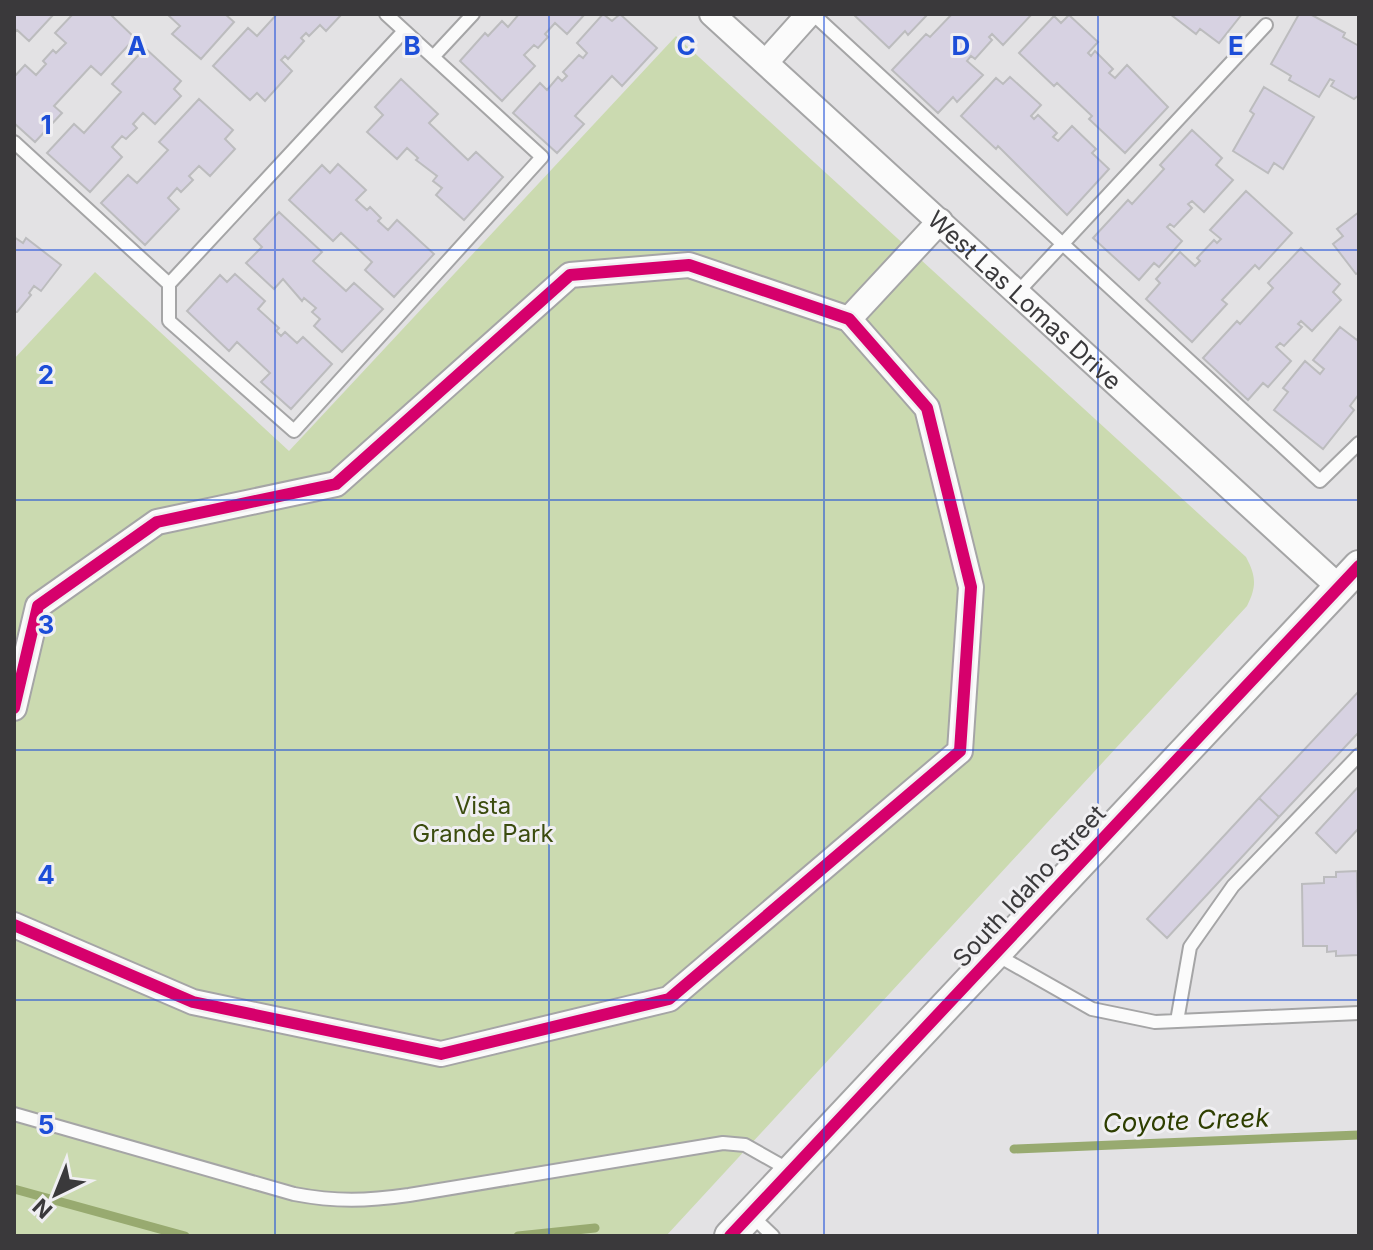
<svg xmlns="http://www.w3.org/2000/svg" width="1373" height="1250" font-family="Inter,sans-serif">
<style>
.green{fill:#cbdab0}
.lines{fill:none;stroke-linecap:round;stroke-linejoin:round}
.stream{stroke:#98aa70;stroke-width:9}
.building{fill:#d7d2e2;stroke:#bcbcbe;stroke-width:2}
.service-casing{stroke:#a5a5a6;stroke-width:16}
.minor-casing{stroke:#a5a5a6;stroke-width:28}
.tertiary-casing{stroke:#a5a5a6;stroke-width:34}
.service{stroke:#fbfbfb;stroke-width:12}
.minor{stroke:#fbfbfb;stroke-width:24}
.tertiary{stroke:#fbfbfb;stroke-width:30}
.cycleway-casing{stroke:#f0eff2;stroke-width:17}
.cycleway{stroke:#d6006c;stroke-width:12}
.grid{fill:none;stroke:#1d4ed8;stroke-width:2;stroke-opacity:0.55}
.labels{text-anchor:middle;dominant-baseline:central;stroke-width:6;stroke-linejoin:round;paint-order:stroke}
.street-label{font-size:24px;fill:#3a393b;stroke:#f0eff2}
.park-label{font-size:24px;fill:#3b4c0e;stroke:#f0eff2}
.water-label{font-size:26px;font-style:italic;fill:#2e3e00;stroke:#f0eff2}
.grid-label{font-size:26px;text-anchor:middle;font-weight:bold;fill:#1d4ed8;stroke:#f0eff2;stroke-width:6;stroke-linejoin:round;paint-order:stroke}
</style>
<rect width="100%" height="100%" fill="#e3e2e4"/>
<path class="green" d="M676 36 1246 557C1256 576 1257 586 1247 606L666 1236H14V359L95 272 289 451Z"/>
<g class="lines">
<path class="stream" d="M1014 1149 1359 1135
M14 1189 185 1236
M518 1236 595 1228"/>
</g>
<path class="building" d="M14 14H54L29 41 17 30 14 33Z
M73 14H110L135 38 101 75 91 66 54 106 62 113 35 142 14 123V77L25 65 36 75 46 64 43 61 53 50 56 53 66 43 55 33Z
M167 14H225L234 22 201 59 172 34 180 26Z
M277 14H342L326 31 320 25 309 36 306 33 301 38 304 41 288 59 285 56 281 60 292 71 265 101 257 93 250 100 213 66 248 28 257 36Z
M519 14H585L567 34 555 23 545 34 548 37 538 48 534 45 524 55 535 66 502 101 460 61 485 33 488 36 502 21 508 27Z
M603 14 612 21 620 14 657 48 622 86 612 76 575 116 584 124 557 153 513 113 540 83 547 90 558 77 562 81 567 76 563 72 579 55 583 58 587 53 577 43Z
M853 14H928L908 35 905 31 889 48Z
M952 14H1032L1003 45 992 34 989 37 992 40 975 59 971 56 967 61 983 75 957 102 953 97 938 113 892 70 926 34 930 37Z
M1170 14H1242L1219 43 1200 29 1196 34Z
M1299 14H1310L1345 33 1343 37 1359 46V95L1354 99 1331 86 1334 81 1330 79 1319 97 1289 80 1291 76 1271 64Z
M1069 15 1098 42 1088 53 1091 56 1095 51 1113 69 1109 73 1115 78 1127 65 1168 107 1125 153 1089 119 1092 116 1057 83 1054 86 1019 53 1054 16 1061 23Z
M145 48 181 81 174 89 181 96 155 124 143 113 133 124 137 128 126 139 122 136 112 147 122 157 90 192 47 153 74 124 84 133 121 92 112 84Z
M1010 77 1041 105 1031 116 1034 119 1038 115 1057 133 1053 137 1058 141 1072 126 1096 149 1092 153 1109 169 1067 215 998 146 996 149 961 116 996 78 1003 84Z
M401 79 438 114 429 123 468 160 476 152 503 177 464 220 436 195 442 188 433 181 437 176 416 160 418 158 407 148 397 159 367 132 383 115 375 107Z
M1264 87 1314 117 1283 169 1274 163 1268 173 1233 151 1254 114 1250 111Z
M199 99 233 130 225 139 235 149 210 176 199 166 189 176 193 180 181 192 177 188 168 198 179 209 145 245 101 203 128 175 137 183 168 150 159 142Z
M1192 130 1222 158 1216 165 1233 180 1204 212 1192 201 1188 204 1192 208 1174 227 1170 224 1167 227 1182 241 1159 267 1154 263 1139 280 1093 238 1128 200 1132 204 1164 169 1160 165Z
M338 164 366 190 356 200 367 210 370 207 381 218 378 221 388 230 397 220 434 254 394 297 365 270 372 262 341 233 333 241 289 200 322 165 330 173Z
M1246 191 1292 233 1259 269 1255 265 1222 300 1227 304 1192 342 1146 299 1160 283 1156 279 1180 252 1195 266 1200 261 1197 258 1214 240 1217 243 1221 239 1210 230Z
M279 212 322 252 313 261 346 291 354 283 383 309 342 352 314 326 320 319 312 312 316 308 304 298 302 301 283 279 274 289 246 263 262 247 254 239Z
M1359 212V272L1356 274 1333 244 1343 236 1337 229Z
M14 237 23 243 26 238 61 265 41 291 34 286 29 293 31 295 17 312H14Z
M1301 248 1340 284 1333 292 1341 300 1312 331 1301 321 1298 324 1302 327 1284 346 1280 343 1276 347 1291 361 1268 387 1263 383 1248 400 1203 358 1237 321 1240 324 1273 288 1268 283Z
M235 274 265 301 258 309 279 328 276 331 281 336 285 332 297 343 303 337 332 364 291 409 261 382 270 373 237 342 229 351 187 311 220 275 227 282Z
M1340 327 1357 340 1359 337V394L1350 406 1354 410 1323 449 1274 410 1288 392 1283 388 1305 361 1320 374 1324 369 1313 360Z
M1359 691V732L1279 817 1259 798Z
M1359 786V828L1336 853 1316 833Z
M1259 798 1279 817 1167 938 1147 919Z
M1357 871 1359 955 1336 956V951L1327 952V946H1303L1302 884 1324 883V877H1336V872Z"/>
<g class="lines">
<g class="service-casing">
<path id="service" d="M813 14 1320 481 1359 443
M433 57 473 14
M14 142 169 284V321L294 431 542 157 386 14
M169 284 404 31
M1017 293 1266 25
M995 954 1092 1009 1155 1022 1359 1013
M1177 1021 1190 947 1233 886 1359 755
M14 1114 294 1194C336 1202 367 1201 409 1195L723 1143 745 1145 791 1171
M750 1214 773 1236"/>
</g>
<g class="minor-casing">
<g id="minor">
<path id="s1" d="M712 14 1339 587"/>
<path d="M766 62 809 14"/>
<path d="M849 319 940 221"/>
<path d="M14 708 38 606 157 522 336 484 570 275 689 265 849 319 927 408 971 587 960 751 669 999 441 1054 193 1002 14 925"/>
</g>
</g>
<g class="tertiary-casing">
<path id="tertiary" d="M730 1236 1359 566"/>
</g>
<use href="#service" class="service"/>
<use href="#minor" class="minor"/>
<use href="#tertiary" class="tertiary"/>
<g class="cycleway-casing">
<path id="cycleway" d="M14 708 38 606 157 522 336 484 570 275 689 265 849 319 927 408 971 587 960 751 669 999 441 1054 193 1002 14 925
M730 1236 1359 566"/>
</g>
<use href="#cycleway" class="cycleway"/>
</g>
<path class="grid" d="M275 14V1236M549 14V1236M824 14V1236M1098 14V1236M14 250H1359M14 500H1359M14 750H1359M14 1000H1359"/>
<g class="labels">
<g class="street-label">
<text stroke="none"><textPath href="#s1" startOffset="424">West Las Lomas Drive</textPath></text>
<text transform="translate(1029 886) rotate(-47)">South Idaho Street</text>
</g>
<g class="park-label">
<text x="483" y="805">Vista<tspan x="483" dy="28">Grande Park</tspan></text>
</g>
<g class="water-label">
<text transform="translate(1186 1120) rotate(-2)">Coyote Creek</text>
</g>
</g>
<g class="grid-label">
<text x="137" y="55">A</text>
<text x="412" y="55">B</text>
<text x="686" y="55">C</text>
<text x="961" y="55">D</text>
<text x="1236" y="55">E</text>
<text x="46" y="134">1</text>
<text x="46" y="384">2</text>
<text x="46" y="634">3</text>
<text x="46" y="884">4</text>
<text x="46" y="1134">5</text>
</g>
<rect width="1373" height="1250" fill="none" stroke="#3a393b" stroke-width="32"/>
<g transform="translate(56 1194) rotate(223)" stroke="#f0eff2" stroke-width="6" paint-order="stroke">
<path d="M0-6L14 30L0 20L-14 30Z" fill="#3a393b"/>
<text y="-12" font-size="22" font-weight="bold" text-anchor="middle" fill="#3a393b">N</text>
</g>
</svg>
